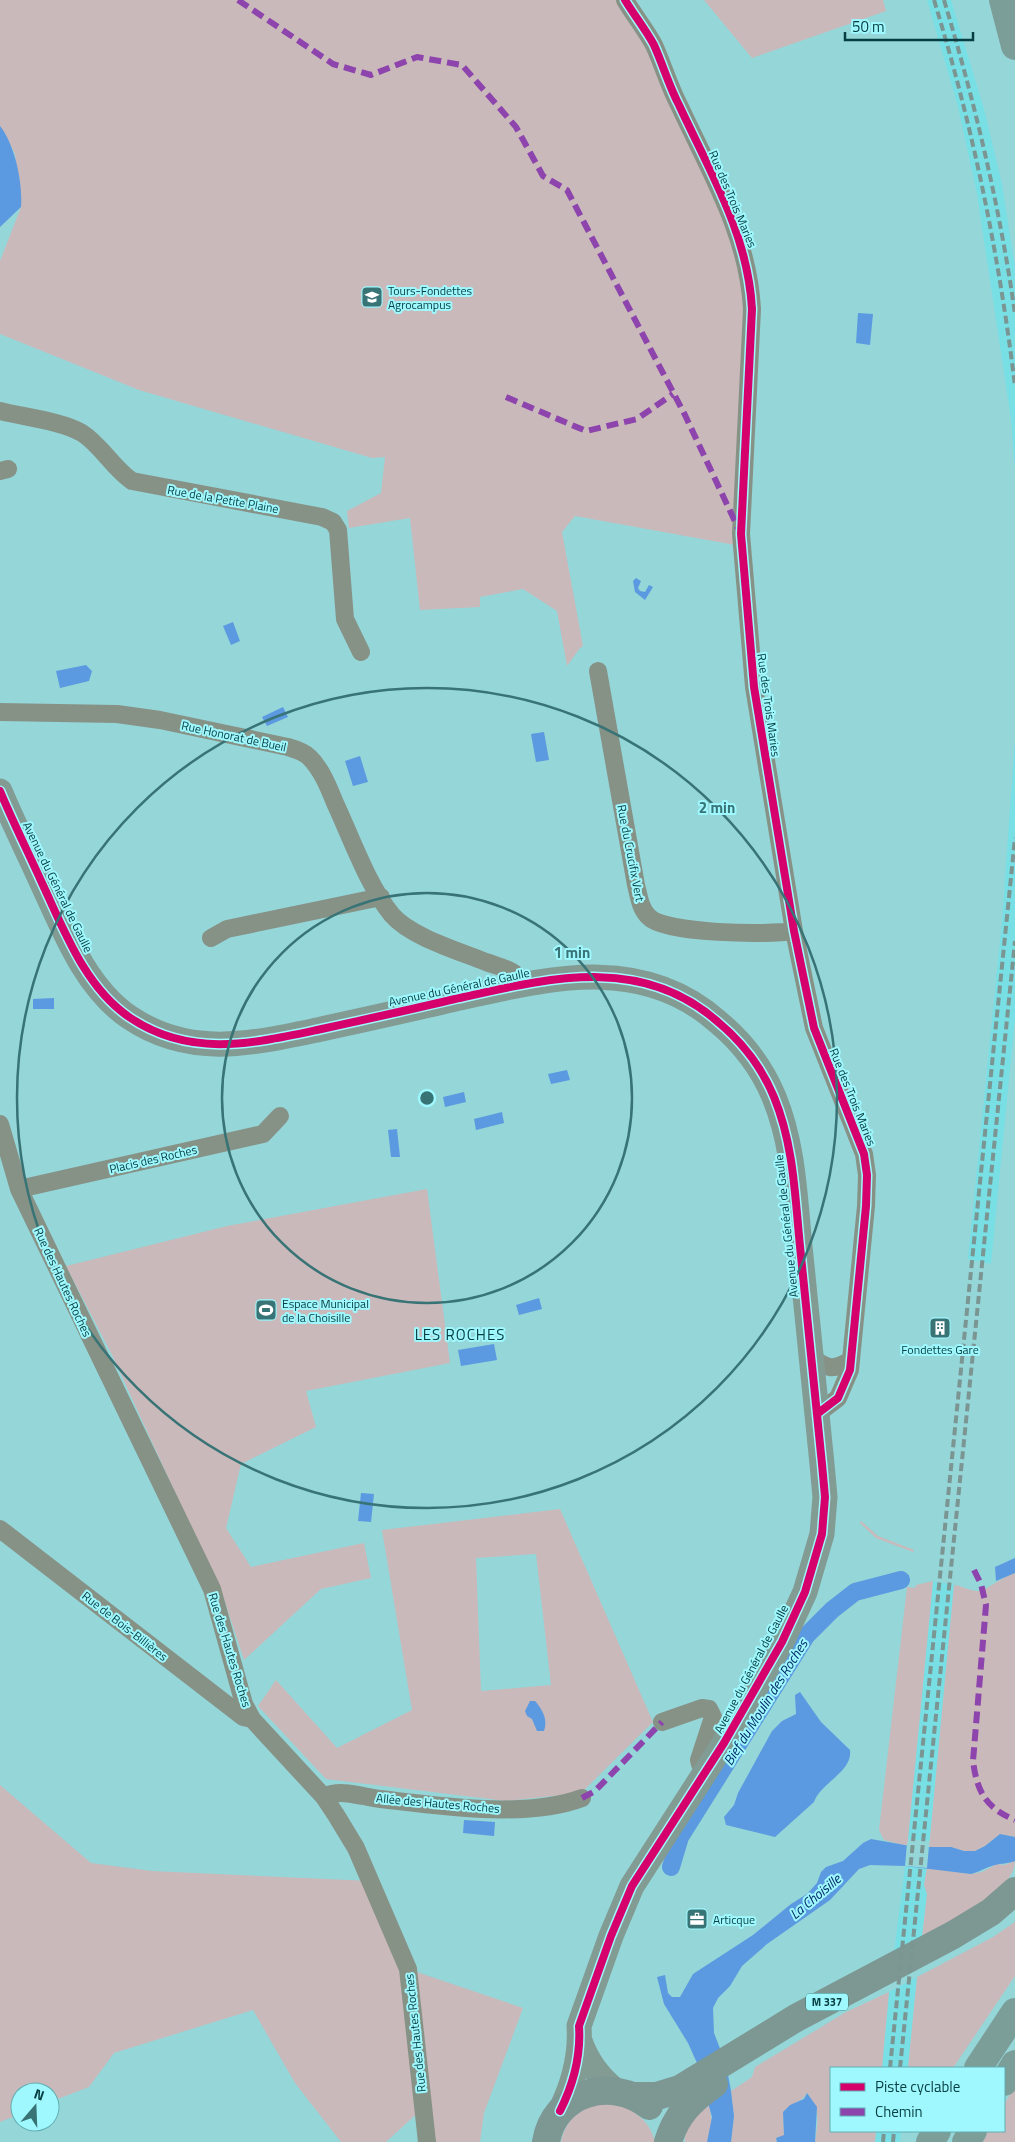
<svg xmlns="http://www.w3.org/2000/svg" width="1015" height="2142" font-family="'Titillium Web',sans-serif">
<style>
.built{fill:#78dfe5}
.green{fill:#cab9ba;fill-rule:evenodd}
.water{fill:#5b99e0}
.pier{fill:#95d6d9}
.lines{fill:none;stroke-linecap:round;stroke-linejoin:round}
.canal{stroke:#5b99e0;stroke-width:18}
.street{stroke:#879287;stroke-width:18}
.secondary{stroke:#829b93;stroke-width:25}
.primary{stroke:#7d9792;stroke-width:28}
.highway{stroke:#7c9e99;stroke-width:28}
.rail{stroke:#7b9592;stroke-width:4;stroke-dasharray:8 4;stroke-linecap:butt}
.quiet{stroke:#8e44ad;stroke-width:6;stroke-dasharray:12 6;stroke-linecap:butt}
.cycleway-casing{stroke:#9ff8fd;stroke-width:11}
.cycleway{stroke:#d6006c;stroke-width:8}
.ring{fill:none;stroke:#387376;stroke-width:2.5}
.labels{text-anchor:middle;dominant-baseline:central;stroke-width:4;stroke-linejoin:round;paint-order:stroke}
.shield{fill:#9ff8fd;stroke:#347679;stroke-width:1}
.shield-label{font-size:11px;font-weight:bold;fill:#063e41}
.street-label{font-size:12px;fill:#063e41;stroke:#9ff8fd}
.poi-label{font-size:12px;fill:#063e41;stroke:#9ff8fd;text-anchor:start}
.water-label{font-size:14px;font-style:italic;fill:#032b69;stroke:#9ff8fd}
.quarter-label{font-size:15px;letter-spacing:1px;fill:#063e41;stroke:#9ff8fd}
.centre{fill:#387376;stroke:#9ff8fd;stroke-width:2.5}
.ring-label{font-size:15px;text-anchor:middle;font-weight:bold;fill:#387376;stroke:#9ff8fd;stroke-width:4;stroke-linejoin:round;paint-order:stroke}
</style>
<rect width="100%" height="100%" fill="#95d6d9"/>
<path class="built" d="M927 0H951L984 109 1002 184 1015 267V471L1011 419 977 194 958 107Z
M1015 738V1018L991 1264 968 1259 1002 921Z
M933 1581 954 1585 930 1841 908 1839Z
M905 1866 927 1868 924 1885 927 1894 922 1938 894 1953Z
M917 1977 908 2068H882L889 1992Z
M876 2131H901L900 2142H875Z"/>
<path class="green" d="M0 0H625L746 260 735 545 575 516 562 532 583 646 580 648 567 666 557 611 523 589 480 597V607L420 610 410 518 349 528 347 511 381 493 385 457 372 458 139 390 0 334V261L21 207 15 154 0 126Z
M704 0H883L886 11 752 58Z
M427 1189 450 1363 306 1391 316 1427 241 1464 226 1528 251 1567 364 1543 371 1578 321 1589 244 1660 224 1599 112 1355 66 1266 227 1226Z
M560 1509 653 1722 581 1793 506 1801 326 1779 258 1706 276 1680 337 1748 412 1710 382 1530ZM536 1554 551 1685 481 1691 476 1558Z
M861 1521 878 1536 914 1550 913 1552 876 1538 860 1523Z
M1015 1573V1837L1000 1834 985 1846 975 1851H964L951 1847 929 1848 954 1585C962 1586 970 1591 978 1591 986 1591 1003 1576 1015 1573Z
M933 1581 908 1839 907 1846 884 1840 879 1830 907 1587 915 1588 916 1585Z
M0 1785 91 1863 152 1871 371 1881 408 1969 523 2008 484 2113 480 2142H427L423 2108 386 2142H341L295 2083 253 2010 114 2053 89 2087 50 2102V2092H20V2114L0 2122Z
M1015 1861C1015 1892 946 1924 922 1938L927 1894 924 1885 927 1868 971 1874 982 1872 997 1864 1004 1865Z
M1015 1922V1976L953 2068H908L917 1977 993 1937Z
M889 1992 882 2068H831V2131H876L875 2142H815C818 2120 821 2111 807 2093 802 2102 790 2104 783 2112L784 2136 776 2138 777 2142H731L734 2116 731 2091 752 2077 755 2067 846 2012Z
M1015 2087V2142H980L987 2131H1004V2104Z
M620 2103C637 2114 650 2121 655 2142H561C564 2126 576 2109 592 2104 600 2102 612 2103 620 2103Z
M709 2105 712 2122 707 2142H685C683 2127 699 2114 709 2105Z"/>
<path class="water" d="M0 126C15 145 23 183 21 207L0 227Z
M858 313 873 314 870 345 856 343Z
M636 578 641 581 638 588 640 591 645 592 649 585 653 587 645 600 635 592 633 581Z
M233 622 240 641 231 645 223 626Z
M86 665 92 671 89 681 60 688 56 671Z
M283 707 288 717 267 726 262 717Z
M544 732 549 760 536 762 531 734Z
M360 756 368 782 353 786 345 761Z
M54 998V1009H33V999Z
M567 1070 570 1080 551 1084 548 1074Z
M464 1092 466 1102 445 1107 443 1097Z
M502 1112 504 1123 476 1130 474 1119Z
M397 1129 400 1157H391L388 1130Z
M539 1298 542 1309 519 1315 516 1305Z
M494 1344 497 1360 461 1366 458 1350Z
M361 1493 374 1494 371 1522 358 1521Z
M1015 1558V1573L996 1581 995 1567Z
M800 1692 821 1722 850 1750C853 1772 820 1783 814 1802L775 1837 726 1825 724 1817 734 1805 738 1793 772 1731 782 1721 796 1714 795 1695Z
M530 1701H535C543 1710 548 1720 544 1731H537L532 1719 527 1716 525 1711Z
M464 1820 495 1822 494 1836 463 1833Z
M1000 1834 1015 1837V1861C1008 1864 1001 1863 995 1865 986 1867 980 1872 971 1874L905 1866 870 1865 859 1869 830 1900 767 1944 742 1966 730 1986 718 1998 713 2008 714 2033 726 2064 731 2091 734 2116 731 2142H707L712 2117 697 2063 688 2043 664 2004 657 1977 665 1975 668 1993 672 1997H680L693 1974 753 1935 791 1904 807 1894 817 1883 821 1872 826 1867 843 1861 863 1843 871 1839 916 1847H951L964 1851H975L985 1846Z
M807 2093 817 2107 815 2142H777L776 2138 784 2135 783 2112 790 2105 804 2099Z"/>
<path class="pier" d="M907 1843 929 1846 927 1868 905 1866Z"/>
<g class="lines">
<path class="canal" d="M671 1867 680 1837 806 1636 832 1610 855 1592 901 1580"/>
<path class="street" d="M625 0C634 15 646 30 654 45 663 65 669 86 679 105 710 172 748 234 752 309L741 534 754 687 794 931 814 1028 864 1154 867 1175 866 1206 850 1370 838 1398 817 1414
M0 411C23 417 62 421 82 433 101 445 113 468 132 481L322 517 333 522 338 530 345 619 361 652
M0 471 8 469
M598 671 636 885C639 896 640 909 649 917 665 934 769 935 794 931
M0 712 117 714 160 720 288 747C295 749 304 752 309 757 321 768 329 788 335 803 351 837 368 886 392 915 411 937 459 951 486 962 502 968 515 969 524 984
M211 938 227 929 381 897
M0 1124 19 1189 212 1589 244 1704 252 1719 324 1797 336 1815 356 1848 408 1969 427 2142
M19 1189 263 1134 280 1116
M812 1358C828 1369 833 1371 851 1360
M0 1529 243 1717 252 1719
M662 1722 702 1708 709 1709 713 1717 699 1760 700 1764 707 1772
M324 1797C340 1788 363 1797 380 1799 440 1806 526 1819 582 1798"/>
<path class="secondary" d="M0 791C13 822 28 852 42 883 64 930 85 987 129 1017 189 1058 251 1044 317 1030 363 1020 409 1010 455 999 546 979 641 953 718 1022 742 1042 762 1068 774 1097 795 1148 795 1202 801 1256 808 1325 815 1394 822 1464L825 1497 822 1534 805 1592 782 1642 724 1743 632 1886 611 1936 579 2026C581 2056 573 2085 560 2111
M580 2041C587 2061 597 2076 615 2090"/>
<path class="primary" d="M634 2096H657L680 2089 796 2018 953 1935 991 1912 1015 1891
M546 2142C554 2092 612 2076 649 2106
M668 2142C676 2115 691 2100 714 2084"/>
<path class="highway" d="M1003 0 1015 46
M978 2068 1015 2012
M1004 2082 1015 2064
M930 2142 937 2131
M966 2142 973 2131"/>
<path class="rail" d="M934 0C973 127 999 255 1015 386
M944 0C975 103 1000 208 1015 314
M890 2068 1015 838
M900 2068 1015 941
M883 2142 884 2131
M893 2142 894 2131"/>
<path class="quiet" d="M238 0 333 64 371 75 417 57 462 65 516 127 543 176 567 190 685 415 739 530
M506 397 586 431 637 419 673 394
M974 1570 981 1584 986 1605 973 1761C977 1792 986 1808 1015 1820
M582 1798 595 1791 662 1722"/>
<g class="cycleway-casing">
<path id="cycleway" d="M625 0C634 15 646 30 654 45 663 65 669 86 679 105 710 172 748 234 752 309L741 534 754 687 794 931 814 1028 864 1154 867 1175 866 1206 850 1370 838 1398 817 1414
M0 791C13 822 28 852 42 883 64 930 85 987 129 1017 189 1058 251 1044 317 1030 363 1020 409 1010 455 999 546 979 641 953 718 1022 742 1042 762 1068 774 1097 795 1148 795 1202 801 1256 808 1325 815 1394 822 1464L825 1497 822 1534 805 1592 782 1642 724 1743 632 1886 611 1936 579 2026C581 2056 573 2085 560 2111"/>
</g>
<use href="#cycleway" class="cycleway"/>
</g>
<g class="ring">
<circle cx="427" cy="1098" r="205"/>
<circle cx="427" cy="1098" r="410"/>
</g>
<defs>
<g id="school-square" transform="scale(1.125)"><rect x="-9" y="-9" width="18" height="18" rx="4" fill="#387376" stroke="#9ff8fd"/><path d="M0-5L7-2L0 1L-7-2ZM-4 1L0 2.5L4 1V4Q0 6-4 4Z" fill="#fff"/></g>
<g id="stadium-square" transform="scale(1.125)"><rect x="-9" y="-9" width="18" height="18" rx="4" fill="#387376" stroke="#9ff8fd"/><path d="M0-5a6.5 5 0 1 0 0 10a6.5 5 0 1 0 0-10ZM-3.5-1.8h7v3.6h-7Z" fill="#fff"/></g>
<g id="building-square" transform="scale(1.125)"><rect x="-9" y="-9" width="18" height="18" rx="4" fill="#387376" stroke="#9ff8fd"/><path d="M-4-6H4V6H1V3H-1V6H-4ZM-2.5-4.3h1.7v1.8h-1.7ZM.8-4.3h1.7v1.8H.8ZM-2.5-1h1.7V.8h-1.7ZM.8-1h1.7V.8H.8Z" fill="#fff"/></g>
<g id="office-square" transform="scale(1.125)"><rect x="-9" y="-9" width="18" height="18" rx="4" fill="#387376" stroke="#9ff8fd"/><path d="M-6-3h4V-5.5h4V-3h4V5H-6ZM-1-4.5V-3h2v-1.5ZM-6 0V1H6V0Z" fill="#fff"/></g>
</defs>
<g fill-rule="evenodd">
<use href="#school-square" x="372" y="297"/>
<use href="#stadium-square" x="266" y="1310"/>
<use href="#building-square" x="940" y="1328"/>
<use href="#office-square" x="697" y="1919"/>
</g>
<g class="labels">
<rect class="shield" x="806" y="1993.5" width="42" height="17" rx="4"/>
<g class="shield-label">
<text x="827" y="2002">M 337</text>
</g>
<g class="street-label">
<text transform="translate(733 199) rotate(67)">Rue des Trois Maries</text>
<text transform="translate(223 499) rotate(10)">Rue de la Petite Plaine</text>
<text transform="translate(769 705) rotate(82)">Rue des Trois Maries</text>
<text transform="translate(234 736) rotate(12)">Rue Honorat de Bueil</text>
<text transform="translate(631 853) rotate(79)">Rue du Crucifix Vert</text>
<text transform="translate(58 887) rotate(64)">Avenue du Général de Gaulle</text>
<text transform="translate(459 987) rotate(-12)">Avenue du Général de Gaulle</text>
<text transform="translate(853 1097) rotate(68)">Rue des Trois Maries</text>
<text transform="translate(153 1159) rotate(-13)">Placis des Roches</text>
<text transform="translate(786 1226) rotate(-96)">Avenue du Général de Gaulle</text>
<text transform="translate(63 1282) rotate(65)">Rue des Hautes Roches</text>
<text transform="translate(125 1626) rotate(38)">Rue de Bois-Billières</text>
<text transform="translate(230 1650) rotate(73)">Rue des Hautes Roches</text>
<text transform="translate(751 1669) rotate(-62)">Avenue du Général de Gaulle</text>
<text transform="translate(438 1803) rotate(5)">Allée des Hautes Roches</text>
<text transform="translate(415 2033) rotate(-96)">Rue des Hautes Roches</text>
</g>
<g class="poi-label">
<text x="388" y="290">Tours-Fondettes<tspan x="388" dy="14">Agrocampus</tspan></text>
<text x="282" y="1303">Espace Municipal<tspan x="282" dy="14">de la Choisille</tspan></text>
<text x="940" y="1349" text-anchor="middle">Fondettes Gare</text>
<text x="713" y="1919">Articque</text>
</g>
<g class="water-label">
<text transform="translate(765 1702) rotate(-58)">Bief du Moulin des Roches</text>
<text transform="translate(815 1896) rotate(-40)">La Choisille</text>
</g>
<g class="quarter-label">
<text x="460" y="1334">LES ROCHES</text>
</g>
</g>
<circle cx="427" cy="1098" r="8" class="centre"/>
<g class="ring-label">
<text x="717" y="813">2 min</text>
<text x="572" y="958">1 min</text>
</g>
<rect x="830" y="2067" width="175" height="65" fill="#9ff8fd" stroke="#62aeb2"/>
<rect x="840" y="2083" width="25" height="8" fill="#d6006c" stroke="#62aeb2"/>
<text x="875" y="2092" font-size="15" fill="#063e41">Piste cyclable</text>
<rect x="840" y="2108" width="25" height="8" fill="#8e44ad" stroke="#62aeb2"/>
<text x="875" y="2117" font-size="15" fill="#063e41">Chemin</text>
<g transform="translate(35 2107) rotate(19)"><circle r="24" fill="#9ff8fd" stroke="#62aeb2"/>
<path d="M0-4L9 19L0 12L-9 19Z" fill="#387376"/>
<text y="-8" font-size="14" font-weight="bold" text-anchor="middle" fill="#063e41">N</text>
</g>
<path d="M845 32v8h128v-8" fill="none" stroke="#063e41" stroke-width="2.5"/>
<text x="852" y="32" font-size="15" fill="#063e41" stroke="#9ff8fd" stroke-width="4" paint-order="stroke">50 m</text>
</svg>
